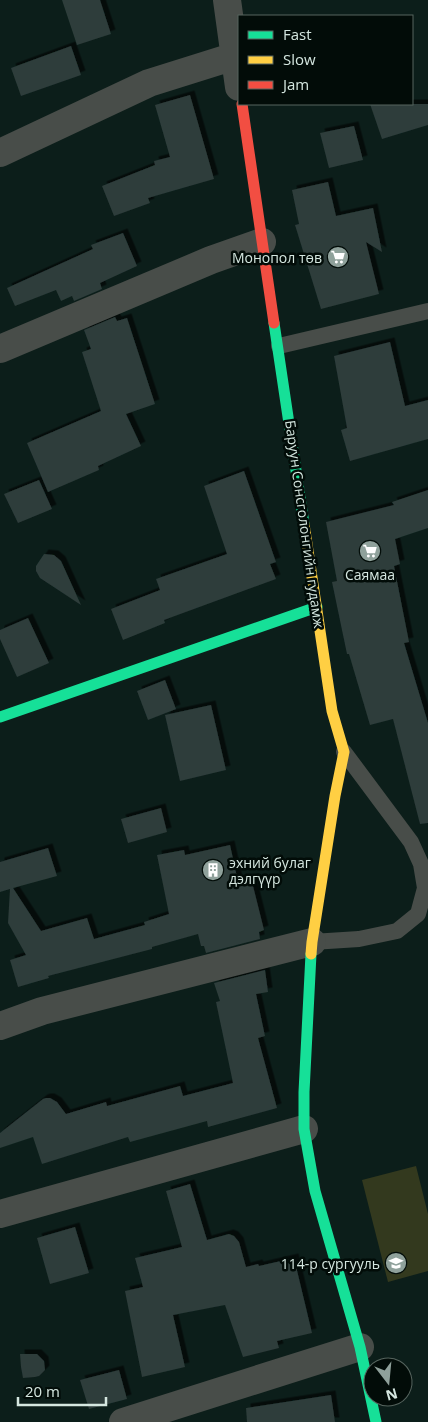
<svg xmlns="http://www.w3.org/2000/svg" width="428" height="1422" font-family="'Open Sans',sans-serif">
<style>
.green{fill:#33391e}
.building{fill:#2d3c3a;filter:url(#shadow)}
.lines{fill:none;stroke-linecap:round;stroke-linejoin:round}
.lane{stroke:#484d49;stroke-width:16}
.street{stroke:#484d49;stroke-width:28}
.fast{stroke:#16e098;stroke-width:11}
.slow{stroke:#ffcf43;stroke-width:11}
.jam{stroke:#f24e42;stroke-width:11}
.labels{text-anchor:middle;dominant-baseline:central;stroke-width:5;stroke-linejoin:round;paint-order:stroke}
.poi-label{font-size:14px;fill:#d5e7e0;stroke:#020c08;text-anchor:end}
.street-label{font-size:14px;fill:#d5e7e0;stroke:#020c08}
</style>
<defs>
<filter id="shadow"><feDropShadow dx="4.5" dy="-4.5" stdDeviation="0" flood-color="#0009"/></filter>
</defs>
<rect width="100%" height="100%" fill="#0c1e1a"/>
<path class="green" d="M416 1166 428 1214V1271L388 1282 362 1180Z"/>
<path class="building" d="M62 0H100L111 34 77 45Z
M71 46 81 75 21 96 11 68Z
M190 95 214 179 148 198 150 203 114 216 102 186 155 165 154 161 170 157 155 105Z
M370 104H428V125L382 139Z
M354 126 363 160 329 168 320 133Z
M328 182 336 216 373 208 382 252 366 242 379 294 321 309 295 225 299 224 292 190Z
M123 233 137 266 100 283 102 289 74 301 72 296 61 301 56 290 15 306 7 288 93 249 91 245Z
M115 317 117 321 127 318 155 404 126 414 141 446 98 466 99 470 48 492 27 443 101 411 82 352 91 349 84 330Z
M390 342 405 406 428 400V439L350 461 341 430 347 428 334 356Z
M244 471 276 562 270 564 276 579 164 620 165 623 123 640 111 609 160 590 156 579 227 554 204 486Z
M39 480 52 509 18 523 4 494Z
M428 490V528L395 539 400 564 394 566 409 642 404 643 428 723V823L420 824 393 719 370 725 349 654H347L332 582 337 581 326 522 394 505 392 502Z
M44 554 54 555 61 561 81 605 40 578 36 571V566Z
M28 618 49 663 17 677 0 639V630Z
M165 680 176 709 148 720 137 691Z
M211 705 226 770 180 781 165 715Z
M161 808 167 832 128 843 121 819Z
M230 845 239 886 252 882 264 930 259 932 260 939 206 953 204 946H201L198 934 152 947V949L48 976 49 978 18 987 10 960 26 955 8 923 10 889 0 892V862L48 848 57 876 13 888 41 931 87 918 94 939 145 925 144 922 169 914 157 855 184 850 185 855Z
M265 970 268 992 256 994 265 1036 258 1038 277 1108 208 1127 207 1121 130 1142 128 1137 42 1164 33 1137 0 1148V1133L43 1099 46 1098H50L57 1102 66 1114 106 1102 107 1106 180 1086 183 1096 233 1083 216 1002 220 1001 214 983Z
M190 1184 207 1240 229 1234 234 1236 239 1242 246 1267 258 1264 259 1266 294 1258 312 1333 277 1341 279 1348 243 1357 225 1305 173 1315 185 1367 142 1377 125 1291 143 1287 135 1258 182 1247 166 1191Z
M75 1227 89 1273 50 1284 37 1238Z
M20 1354H37L44 1361 45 1370 39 1376 35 1377 23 1378 21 1367Z
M119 1370 127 1399 89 1409 80 1380Z
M331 1395 335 1422H247L246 1408Z"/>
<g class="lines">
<path class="lane" d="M279 346 428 311
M312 942 359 939 397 931 418 914 425 888 421 864 411 842 344 752"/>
<path class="street" d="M227 0 239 87
M0 153 149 83 235 56
M0 349 211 260 262 242
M0 1026 42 1011 312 942
M0 1214 304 1129
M123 1422 360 1347"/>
<path class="fast" d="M274 323 304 524
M0 717 317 607
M311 954 304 1092V1129L315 1191 360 1347 376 1422"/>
<path class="slow" d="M304 524 332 711 344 752 335 796 312 942 311 954"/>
<path class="jam" d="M242 104 274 323"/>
</g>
<defs>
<g id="supermarket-disc" transform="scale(1.125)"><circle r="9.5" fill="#8fa19b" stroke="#020c08"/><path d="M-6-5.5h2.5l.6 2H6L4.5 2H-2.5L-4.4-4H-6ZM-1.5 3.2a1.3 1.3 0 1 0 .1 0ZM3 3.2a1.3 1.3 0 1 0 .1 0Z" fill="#fff"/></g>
<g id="building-disc" transform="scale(1.125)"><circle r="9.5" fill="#8fa19b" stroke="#020c08"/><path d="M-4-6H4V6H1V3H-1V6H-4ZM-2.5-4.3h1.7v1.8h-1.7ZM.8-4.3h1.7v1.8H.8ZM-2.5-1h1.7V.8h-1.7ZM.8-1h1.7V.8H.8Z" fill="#fff"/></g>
<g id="school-disc" transform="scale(1.125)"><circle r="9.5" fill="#8fa19b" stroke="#020c08"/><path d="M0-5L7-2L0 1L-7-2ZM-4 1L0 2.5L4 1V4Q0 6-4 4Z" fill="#fff"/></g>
</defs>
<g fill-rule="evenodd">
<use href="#supermarket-disc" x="338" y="257"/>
<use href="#supermarket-disc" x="370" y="551"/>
<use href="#building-disc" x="213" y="870"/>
<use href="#school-disc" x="396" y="1263"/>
</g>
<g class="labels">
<g class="poi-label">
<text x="322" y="257">Монопол төв</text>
<text x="370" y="574" text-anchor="middle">Саямаа</text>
<text x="229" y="862" text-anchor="start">эхний булаг<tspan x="229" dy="16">дэлгүүр</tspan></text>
<text x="380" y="1263">114-р сургууль</text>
</g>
<g class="street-label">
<text transform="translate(305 524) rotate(82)">Баруун Сонсголонгийн гудамж</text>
</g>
</g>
<rect x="238" y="15" width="175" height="90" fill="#020c08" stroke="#56645e"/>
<rect x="248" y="31" width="25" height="8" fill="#16e098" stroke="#56645e"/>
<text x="283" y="40" font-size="15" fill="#d5e7e0">Fast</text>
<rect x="248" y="56" width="25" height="8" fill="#ffcf43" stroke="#56645e"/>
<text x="283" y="65" font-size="15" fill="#d5e7e0">Slow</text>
<rect x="248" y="81" width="25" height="8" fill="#f24e42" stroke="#56645e"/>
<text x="283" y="90" font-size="15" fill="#d5e7e0">Jam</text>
<g transform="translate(388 1382) rotate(164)"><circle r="24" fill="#020c08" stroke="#56645e"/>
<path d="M0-4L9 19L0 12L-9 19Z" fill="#8fa19b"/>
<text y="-8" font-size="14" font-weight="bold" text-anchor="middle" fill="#d5e7e0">N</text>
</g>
<path d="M18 1397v8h88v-8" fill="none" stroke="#d5e7e0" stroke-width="2.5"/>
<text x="25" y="1397" font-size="15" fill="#d5e7e0" stroke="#020c08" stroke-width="4" paint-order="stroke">20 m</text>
</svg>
